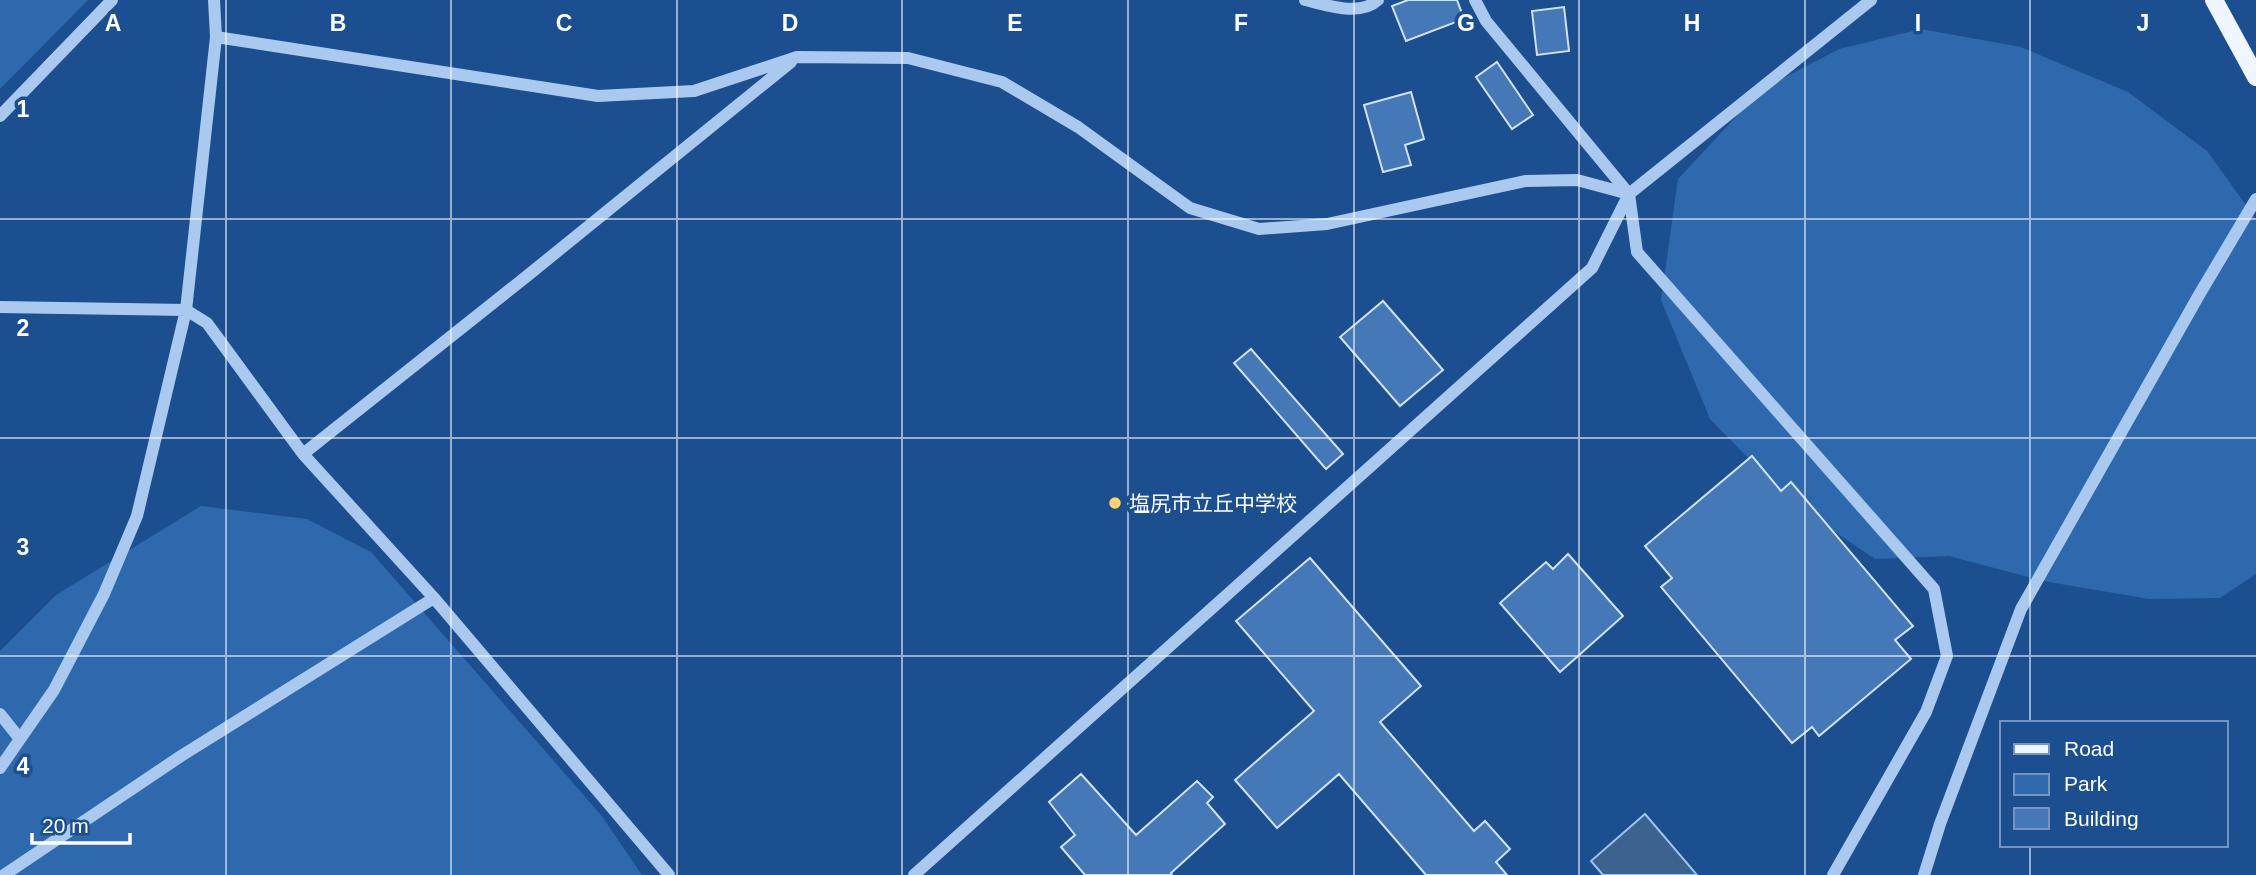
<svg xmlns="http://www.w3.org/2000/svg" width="2256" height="875" font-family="Arial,'Noto Sans JP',sans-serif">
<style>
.green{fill:#2e69ad}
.water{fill:#3c6290;stroke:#9cc4f0;stroke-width:2}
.building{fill:#4478b7;stroke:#cfe3fa;stroke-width:2}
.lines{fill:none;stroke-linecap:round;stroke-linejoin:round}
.minor{stroke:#a9c9ee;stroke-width:12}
.major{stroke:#f0f6ff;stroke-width:18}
.grid{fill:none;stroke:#fff;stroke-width:2;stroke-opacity:0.55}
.poi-dot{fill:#ffd166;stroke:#1b4f8f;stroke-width:2.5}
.labels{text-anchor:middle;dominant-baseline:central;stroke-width:7;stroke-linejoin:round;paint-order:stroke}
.poi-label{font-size:21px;fill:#fff;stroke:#1b4f8f;text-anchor:start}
.grid-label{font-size:23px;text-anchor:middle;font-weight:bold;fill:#fff;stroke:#1b4f8f;stroke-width:7;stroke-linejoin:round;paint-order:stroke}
</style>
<rect width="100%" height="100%" fill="#1b4f8f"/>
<path class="green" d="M0 0H88L0 89Z
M1921 29 2021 47 2128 92 2207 151 2256 219V574L2220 598 2149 599 2043 581 1949 556 1875 559 1792 503 1710 419 1661 300 1678 179 1761 90 1839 49Z
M201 506 307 519 371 552 601 815 642 875H0V651L56 595Z"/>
<path class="water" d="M1645 814 1697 875H1603L1591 861Z"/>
<path class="building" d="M1408 0H1457L1464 19 1406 41 1392 6Z
M1564 7 1569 51 1537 55 1532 11Z
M1497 62 1533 115 1512 129 1476 77Z
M1411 92 1424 139 1405 145 1411 165 1383 172 1364 105Z
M1383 301 1443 370 1400 406 1340 337Z
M1251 349 1343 454 1326 469 1234 363Z
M1752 456 1781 491 1791 482 1913 626 1895 640 1911 659 1819 736 1812 727 1792 743 1661 587 1672 578 1645 546Z
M1568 554 1623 616 1560 672 1500 603 1546 562 1553 569Z
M1310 558 1421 686 1380 722 1474 831 1485 821 1510 849 1496 862 1507 875H1426L1339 774 1277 828 1235 780 1314 711 1236 621Z
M1081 774 1136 835 1197 781 1213 797 1207 803 1225 824 1171 873 1172 875H1085L1061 847 1075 835 1049 802Z"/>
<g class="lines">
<path class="minor" d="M1305 0C1326 5 1360 17 1378 0
M1475 0 1486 21 1629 194 1637 252 1934 589 1947 656 1926 712 1833 875
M216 37 598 96 694 91 797 57 908 58 1002 82 1078 127 1190 208 1259 229 1327 224 1525 181 1577 180 1629 194
M0 116 112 0
M0 307 186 310 207 323 303 454 434 598 669 875
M303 454 527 276 791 62
M0 714 20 739
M0 768 54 690 104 594 137 516 186 310 216 37 214 0
M4 875 181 756 434 598
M914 875 1592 268 1629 194 1871 0
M1924 875 1940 824 2021 609 2199 295 2256 199"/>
<path class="major" d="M2214 0 2256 77"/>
</g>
<path class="grid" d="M226 0V875M451 0V875M677 0V875M902 0V875M1128 0V875M1354 0V875M1579 0V875M1805 0V875M2030 0V723M0 219H2256M0 438H2256M0 656H2256M2030 845V875"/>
<circle class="poi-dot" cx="1115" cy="503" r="7"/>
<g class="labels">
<g class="poi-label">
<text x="1129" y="503">塩尻市立丘中学校</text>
</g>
</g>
<g class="grid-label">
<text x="113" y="31">A</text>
<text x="338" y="31">B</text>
<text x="564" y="31">C</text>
<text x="790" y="31">D</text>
<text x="1015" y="31">E</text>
<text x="1241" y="31">F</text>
<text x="1466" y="31">G</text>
<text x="1692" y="31">H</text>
<text x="1918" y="31">I</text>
<text x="2143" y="31">J</text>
<text x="23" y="117">1</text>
<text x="23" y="336">2</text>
<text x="23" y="555">3</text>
<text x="23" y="774">4</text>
</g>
<rect x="2000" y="721" width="228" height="126" fill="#1b4f8f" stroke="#7695bc" stroke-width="2"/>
<rect x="2014" y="744" width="35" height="10" fill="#f0f6ff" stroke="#7695bc" stroke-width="2"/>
<text x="2064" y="756" font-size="21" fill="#ffffff">Road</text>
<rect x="2014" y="774" width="35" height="21" fill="#2e69ad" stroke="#7695bc" stroke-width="2"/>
<text x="2064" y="791" font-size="21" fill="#ffffff">Park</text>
<rect x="2014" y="808" width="35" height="21" fill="#4478b7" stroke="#7695bc" stroke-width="2"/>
<text x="2064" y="826" font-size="21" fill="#ffffff">Building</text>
<path d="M32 833v10h98v-10" fill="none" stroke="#ffffff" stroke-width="3.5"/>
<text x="42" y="833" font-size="21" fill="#ffffff" stroke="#1b4f8f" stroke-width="5" paint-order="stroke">20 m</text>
</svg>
